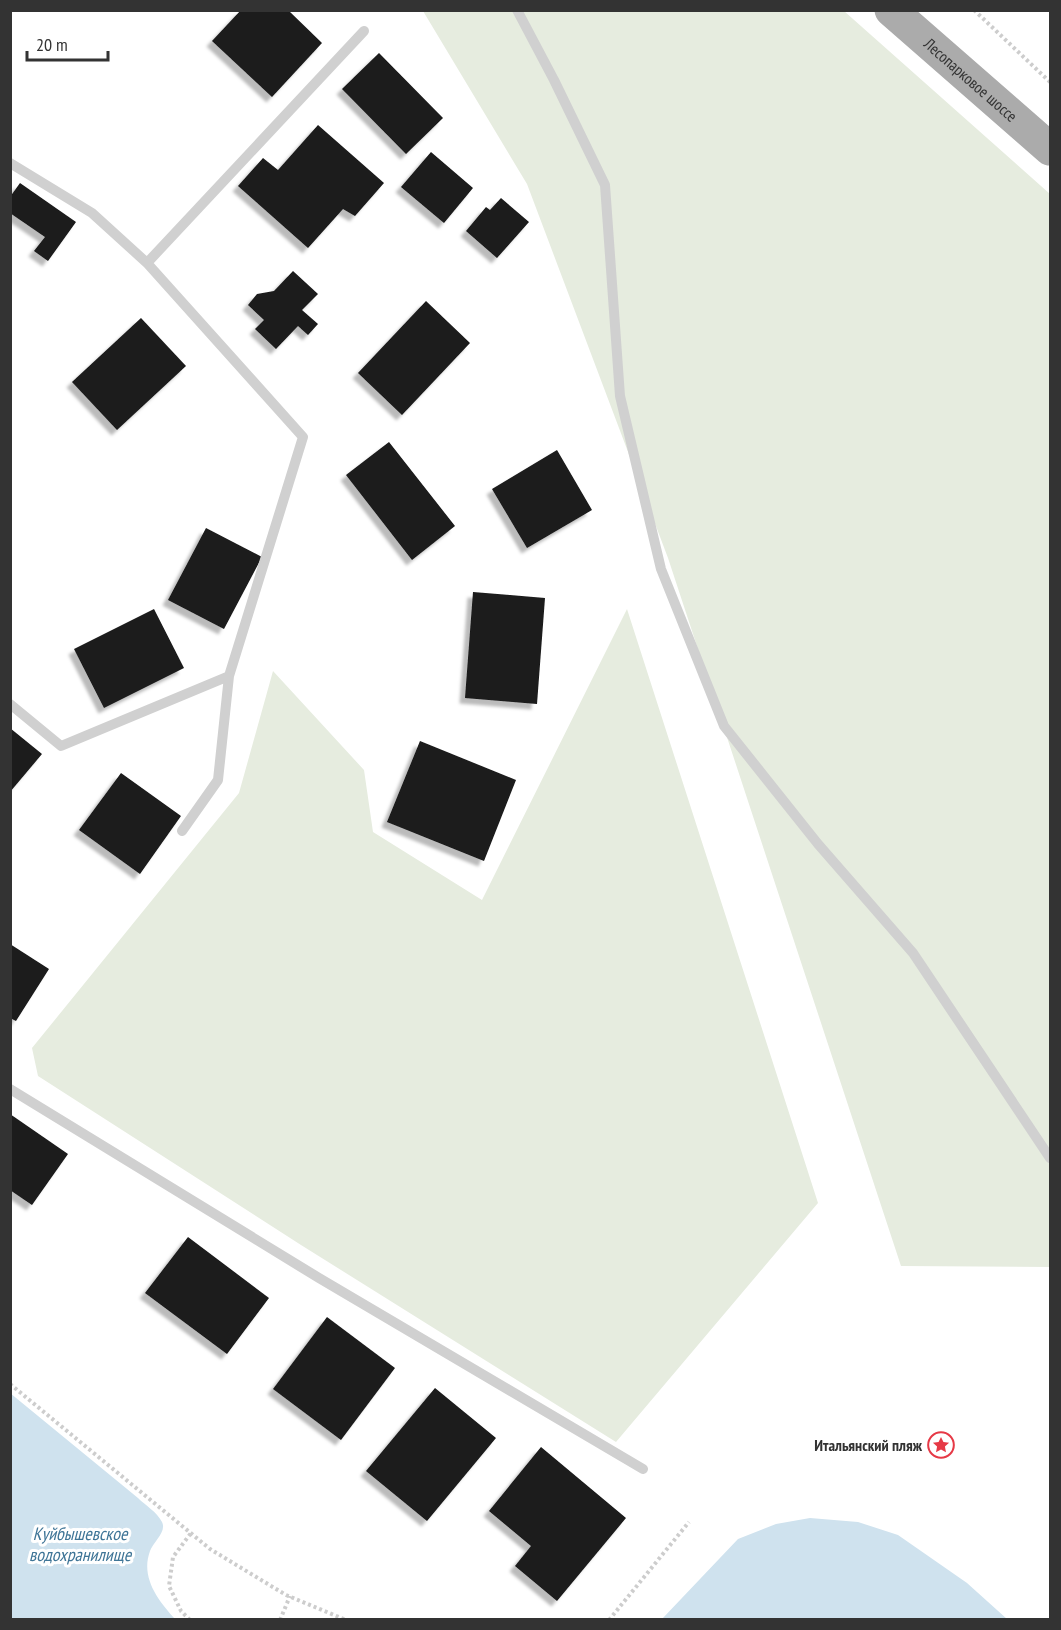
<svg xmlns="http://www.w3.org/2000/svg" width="1061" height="1630" font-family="'PT Sans Narrow',sans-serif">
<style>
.green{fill:#e6ecdf}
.water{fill:#cfe2ee}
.building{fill:#1a1a1a;filter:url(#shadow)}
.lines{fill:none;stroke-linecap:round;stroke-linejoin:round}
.path{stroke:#cdcdcd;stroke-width:4;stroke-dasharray:3 3;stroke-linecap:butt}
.service{stroke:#d0d0d0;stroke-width:10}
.primary{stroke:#ababab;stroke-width:33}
.labels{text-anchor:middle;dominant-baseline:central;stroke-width:6;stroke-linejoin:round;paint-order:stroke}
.street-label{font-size:16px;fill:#333;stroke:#fff}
.poi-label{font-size:16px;font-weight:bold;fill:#333;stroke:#fff;text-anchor:end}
.water-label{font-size:18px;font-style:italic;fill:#3f7597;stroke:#fff}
</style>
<defs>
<filter id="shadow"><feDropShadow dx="-5.5" dy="5.5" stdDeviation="1.5" flood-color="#0004"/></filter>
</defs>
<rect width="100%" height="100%" fill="#fff"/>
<path class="green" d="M423 11H844L1050 194V1267L901 1266 668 558 527 184Z
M627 609 818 1203 616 1442 301 1245 38 1076 32 1048 239 793 273 671 364 770 373 832 482 900Z"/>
<path class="water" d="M10 1393 138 1498C145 1505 157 1512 162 1522 167 1532 153 1542 150 1551 140 1578 159 1601 175 1619H11Z
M810 1518 858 1522 898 1535 967 1583 1007 1619H662L738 1539 776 1524Z"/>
<path class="building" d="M241 10H288L322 43 272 97 212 41Z
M379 53 443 118 406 154 342 89Z
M318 125 384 183 355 216 343 209 308 248 238 186 263 158 278 170Z
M431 152 473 188 444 223 401 187Z
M20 183 76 222 48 261 34 251 45 237 10 213V197Z
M501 198 529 222 497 258 466 231 486 207 490 210Z
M293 271 318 294 302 310 318 324 308 335 298 326 276 349 255 329 264 320 248 305 257 294 274 291Z
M426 301 470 343 402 415 358 373Z
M141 318 186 366 117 430 72 382Z
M389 442 455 526 412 560 346 475Z
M557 450 592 510 527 548 492 489Z
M206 528 262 557 224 629 168 600Z
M473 592 545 598 537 704 465 698Z
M154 609 184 668 104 708 74 649Z
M10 728 42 754 10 792Z
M420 741 516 780 484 861 387 822Z
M121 773 181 816 140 874 79 830Z
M10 944 49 969 16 1021 10 1018Z
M10 1114 68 1154 32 1205 10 1190Z
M188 1237 269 1298 227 1354 145 1293Z
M327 1317 395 1368 341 1440 273 1389Z
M435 1388 496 1438 427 1521 366 1471Z
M541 1447 626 1518 557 1601 515 1566 531 1546 489 1511Z"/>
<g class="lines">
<path class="path" d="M974 10 1050 82
M10 1384 210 1549 286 1595 346 1620
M190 1620 181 1611 169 1586 173 1557 191 1533
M280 1620 290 1596
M609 1620 689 1522"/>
<path class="service" d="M517 10 554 80 605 185 620 396 661 569 724 726 818 844 913 953 1050 1158
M10 163 92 213 147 263 303 437 229 676 61 746 10 704
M147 263 364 31
M182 831 218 780 229 676
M10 1089 319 1278 643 1469"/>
<path class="primary" id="s1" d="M891 10 1050 149"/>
</g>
<defs>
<g id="sight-ring" transform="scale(1.35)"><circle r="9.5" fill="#fff" stroke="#e63946" stroke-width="1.5"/><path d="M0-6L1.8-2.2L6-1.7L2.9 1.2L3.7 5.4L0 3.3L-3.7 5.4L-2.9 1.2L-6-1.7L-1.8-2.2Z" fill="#e63946"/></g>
</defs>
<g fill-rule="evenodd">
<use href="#sight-ring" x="941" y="1445"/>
</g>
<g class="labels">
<g class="street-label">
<text stroke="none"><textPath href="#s1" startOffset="106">Лесопарковое шоссе</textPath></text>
</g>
<g class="poi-label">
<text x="922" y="1445">Итальянский пляж</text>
</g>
<g class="water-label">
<text x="80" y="1533">Куйбышевское<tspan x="80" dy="21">водохранилище</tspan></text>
</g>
</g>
<rect width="1061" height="1630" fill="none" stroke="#333333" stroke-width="24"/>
<path d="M27 51v9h81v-9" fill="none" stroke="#333333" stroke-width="3"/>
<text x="36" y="51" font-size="18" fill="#333333" stroke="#ffffff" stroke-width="4.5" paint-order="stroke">20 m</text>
</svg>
